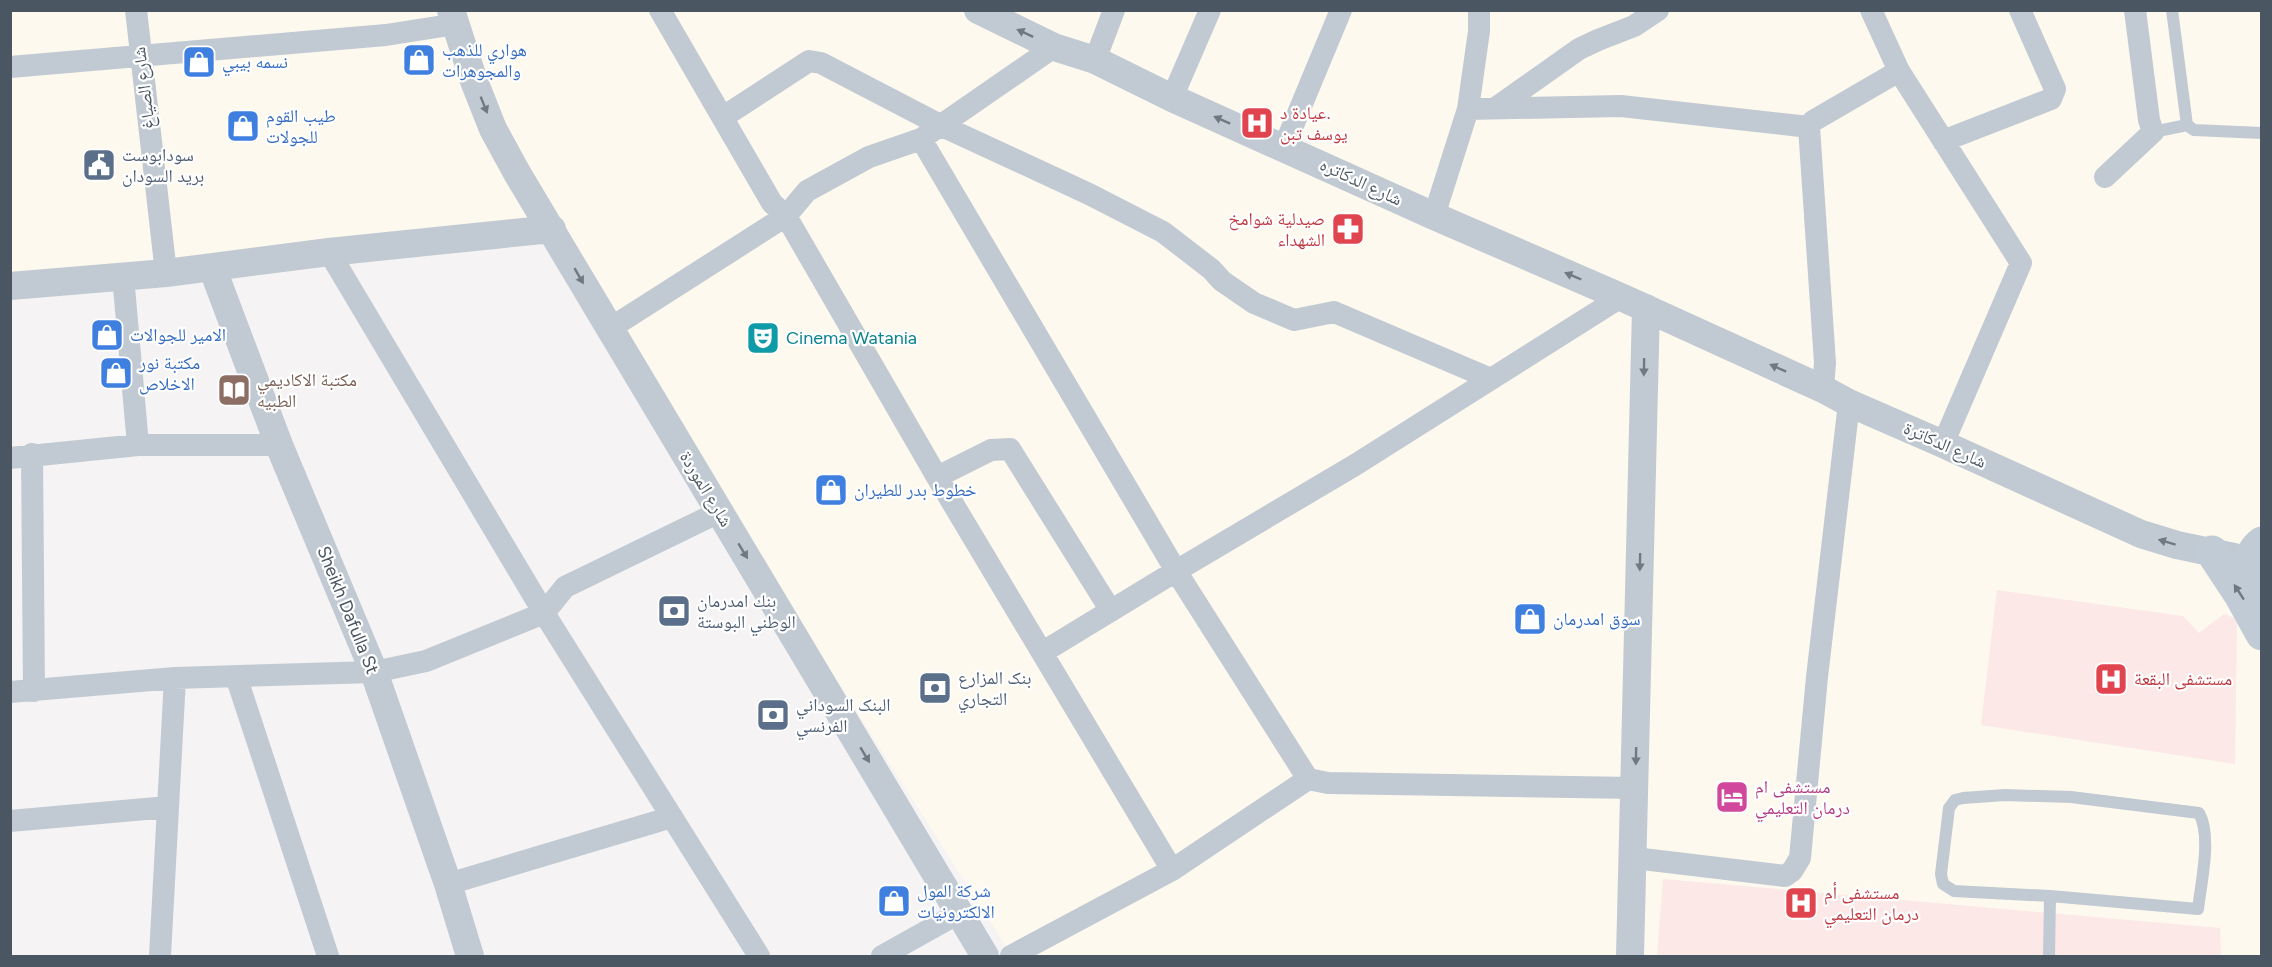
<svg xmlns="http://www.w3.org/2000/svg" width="2272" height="967" font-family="Figtree,'Noto Naskh Arabic',sans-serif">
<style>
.commercial{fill:#fdf9ef}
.medical{fill:#fce8e6}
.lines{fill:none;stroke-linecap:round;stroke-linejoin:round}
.service{stroke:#c1cad2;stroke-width:12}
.minor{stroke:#c1cad2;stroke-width:22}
.tertiary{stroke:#c1cad2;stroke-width:28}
.secondary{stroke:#c1cbd6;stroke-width:33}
.oneway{fill:#6e7983}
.oneway2{fill:#6e7984}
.labels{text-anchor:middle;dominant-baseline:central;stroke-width:4.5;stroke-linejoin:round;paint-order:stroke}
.shop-label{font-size:18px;fill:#366cbe;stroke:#fff;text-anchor:start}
.street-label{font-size:18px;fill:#4a5661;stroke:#fff}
.health-label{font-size:18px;fill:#be3a42;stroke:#fff;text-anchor:start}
.service-label{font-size:18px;fill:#4e5e75;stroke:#fff;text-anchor:start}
.culture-label{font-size:18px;fill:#0d838f;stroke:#fff;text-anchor:start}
.education-label{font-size:18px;fill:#785e54;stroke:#fff;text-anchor:start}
.hotel-label{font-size:18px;fill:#b23c85;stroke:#fff;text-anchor:start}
</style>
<rect width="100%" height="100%" fill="#f5f3f3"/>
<path class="commercial" d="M11 11H2261V956H1012L559 243 247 265 11 289Z"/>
<path class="medical" d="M1997 590 2183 616 2199 633 2224 614 2237 619 2235 764 1981 725Z
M1663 879 2220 928 2221 956H1657Z"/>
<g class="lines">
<path class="service" d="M2172 10 2187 125 2194 130 2262 133
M2153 132 2187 125
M2005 795 2071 797 2199 813C2212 836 2201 883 2198 909L2050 896 1954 891 1943 884 1941 874 1949 808 1955 800 1963 798Z
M2049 956 2050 896"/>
<path class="minor" d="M136 10 166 273
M660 10 772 203 786 216 937 477 1172 870
M1871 10 1899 71 2021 263 1943 444
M1095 60 1114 10
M10 67 386 35 456 24
M1172 98 1210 10
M1497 107 1579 49 1598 40 1634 26 1658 10
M1468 109 1621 106 1809 127
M723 117 809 61 821 63 942 126 1089 194 1163 232 1211 269 1222 281 1254 303 1294 320 1334 312 1491 379
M921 139 1176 571 1043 652
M1943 141 2051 99 2055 89 2020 10
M1284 147 1341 10
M2105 177 2153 132 2149 120 2135 10
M1434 216 1468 109 1479 31V10
M329 252 544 613 759 956
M123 276 138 445
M1621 297 1355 465 1176 571 1308 779 1328 783 1635 788
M609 329 786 216 807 191 869 157 921 139 1054 47
M1823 389 1825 363 1809 127 1813 121 1899 71
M32 454 34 691
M10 458 138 445H279
M937 477 991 450 1010 449 1111 611
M236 676 328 956
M10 692 175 678 374 672 426 661 544 613 565 587 719 512
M10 821 168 807
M1634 858 1785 876 1792 871 1800 858 1817 677 1849 403
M448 884 672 817
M160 956 175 678
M882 956 959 913
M1011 956 1172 870 1308 779"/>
<path class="tertiary" d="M451 10 474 81 493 129 517 173 985 956
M978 10 1054 47 1095 60 1172 98 1434 216 1621 297 1823 389 1849 403 1943 444 2141 534 2177 545 2234 557
M212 267 279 445 374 672 448 884 470 956
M10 286 166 273 329 252 552 229
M1630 956 1646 308"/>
<path class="secondary" d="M2262 543C2247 554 2251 572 2262 584
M2212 552 2241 596 2262 634"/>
</g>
<defs><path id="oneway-solid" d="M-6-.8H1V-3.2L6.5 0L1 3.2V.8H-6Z" transform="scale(1.5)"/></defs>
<g class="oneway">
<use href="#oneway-solid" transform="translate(1025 33) rotate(-155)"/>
<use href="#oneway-solid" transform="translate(484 105) rotate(68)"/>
<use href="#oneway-solid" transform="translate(1222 120) rotate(-156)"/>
<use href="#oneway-solid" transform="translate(579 276) rotate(60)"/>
<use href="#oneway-solid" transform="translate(1573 276) rotate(-157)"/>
<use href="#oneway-solid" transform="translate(1644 367) rotate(91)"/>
<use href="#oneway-solid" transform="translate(1778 368) rotate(-156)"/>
<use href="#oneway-solid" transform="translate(2167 542) rotate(-163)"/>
<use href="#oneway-solid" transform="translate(743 551) rotate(59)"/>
<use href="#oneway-solid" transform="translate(1640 562) rotate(91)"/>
<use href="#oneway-solid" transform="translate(865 755) rotate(59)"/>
<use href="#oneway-solid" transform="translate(1636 756) rotate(91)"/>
</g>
<use class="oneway2" href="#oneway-solid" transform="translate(2239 592) rotate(-123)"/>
<defs>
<g id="shop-square" transform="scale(1.725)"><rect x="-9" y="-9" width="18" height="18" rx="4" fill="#3f7fe0" stroke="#fff"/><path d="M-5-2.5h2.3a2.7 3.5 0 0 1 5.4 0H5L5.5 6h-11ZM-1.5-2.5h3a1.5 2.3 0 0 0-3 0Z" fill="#fff"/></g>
<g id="hospital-square" transform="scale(1.725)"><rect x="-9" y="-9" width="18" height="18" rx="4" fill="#e0444e" stroke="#fff"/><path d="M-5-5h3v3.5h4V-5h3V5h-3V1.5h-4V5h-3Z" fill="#fff"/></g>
<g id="civic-square" transform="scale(1.725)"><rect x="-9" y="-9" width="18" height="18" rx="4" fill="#5c6f8a" stroke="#fff"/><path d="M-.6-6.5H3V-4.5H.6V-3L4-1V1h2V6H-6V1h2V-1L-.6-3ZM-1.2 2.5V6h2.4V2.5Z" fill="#fff"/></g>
<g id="pharmacy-square" transform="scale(1.725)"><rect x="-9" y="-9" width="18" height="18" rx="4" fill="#e0444e" stroke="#fff"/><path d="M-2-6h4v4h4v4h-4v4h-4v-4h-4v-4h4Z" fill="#fff"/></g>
<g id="theatre-square" transform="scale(1.725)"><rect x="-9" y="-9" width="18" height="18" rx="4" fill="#0f9aa8" stroke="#fff"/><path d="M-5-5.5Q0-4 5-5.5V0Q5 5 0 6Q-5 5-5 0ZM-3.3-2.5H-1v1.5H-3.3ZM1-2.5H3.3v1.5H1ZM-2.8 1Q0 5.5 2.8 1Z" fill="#fff"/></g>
<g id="library-square" transform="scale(1.725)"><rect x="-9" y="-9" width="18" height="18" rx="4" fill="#8d6e63" stroke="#fff"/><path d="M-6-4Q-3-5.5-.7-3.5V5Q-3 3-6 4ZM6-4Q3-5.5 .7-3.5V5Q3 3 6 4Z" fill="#fff"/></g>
<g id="bank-square" transform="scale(1.725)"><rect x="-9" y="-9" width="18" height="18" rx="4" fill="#5c6f8a" stroke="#fff"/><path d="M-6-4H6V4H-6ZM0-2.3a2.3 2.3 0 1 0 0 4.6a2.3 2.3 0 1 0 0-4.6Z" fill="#fff"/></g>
<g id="hotel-square" transform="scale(1.725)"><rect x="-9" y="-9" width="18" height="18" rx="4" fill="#d1479c" stroke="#fff"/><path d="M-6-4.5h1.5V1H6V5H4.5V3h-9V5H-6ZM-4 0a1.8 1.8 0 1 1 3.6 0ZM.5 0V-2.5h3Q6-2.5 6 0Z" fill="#fff"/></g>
</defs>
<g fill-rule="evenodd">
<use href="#shop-square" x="419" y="60"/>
<use href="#shop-square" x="199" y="62"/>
<use href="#hospital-square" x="1257" y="123"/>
<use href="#shop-square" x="243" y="126"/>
<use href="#civic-square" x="99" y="165"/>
<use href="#pharmacy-square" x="1348" y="229"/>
<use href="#shop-square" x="107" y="335"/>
<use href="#theatre-square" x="763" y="338"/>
<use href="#shop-square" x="116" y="373"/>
<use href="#library-square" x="234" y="390"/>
<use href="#shop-square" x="831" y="490"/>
<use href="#bank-square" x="674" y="611"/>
<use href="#shop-square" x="1530" y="619"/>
<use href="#hospital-square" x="2111" y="679"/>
<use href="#bank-square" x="935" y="688"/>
<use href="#bank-square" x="773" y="715"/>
<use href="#hotel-square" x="1732" y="797"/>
<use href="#shop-square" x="894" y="901"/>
<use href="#hospital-square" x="1801" y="903"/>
</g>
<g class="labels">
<g class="shop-label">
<text x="442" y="50">هواري للذهب<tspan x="442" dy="21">والمجوهرات</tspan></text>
<text x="222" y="62">نسمه بيبي</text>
<text x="266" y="116">طيب القوم<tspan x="266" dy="21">للجولات</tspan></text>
<text x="130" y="335">الامير للجوالات</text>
<text x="139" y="363">مكتبة نور<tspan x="139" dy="21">الاخلاص</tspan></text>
<text x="854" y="490">خطوط بدر للطيران</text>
<text x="1553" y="619">سوق امدرمان</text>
<text x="917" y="891">شركة المول<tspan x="917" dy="21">الالكترونيات</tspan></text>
</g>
<g class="street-label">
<text transform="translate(144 88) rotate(-97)">شارع الصياغ</text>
<text transform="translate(1361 182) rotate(25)">شارع الدكاتره</text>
<text transform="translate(1945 445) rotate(24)">شارع الدكاترة</text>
<text transform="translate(706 489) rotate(59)">شارع الموردة</text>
<text transform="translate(348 610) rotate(68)">Sheikh Dafulla St</text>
</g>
<g class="health-label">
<text x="1280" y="113">عيادة د.<tspan x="1280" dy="21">يوسف تبن</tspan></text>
<text x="1325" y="219" text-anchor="end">صيدلية شوامخ<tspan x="1325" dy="21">الشهداء</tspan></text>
<text x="2134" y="679">مستشفى البقعة</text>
<text x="1824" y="893">مستشفى أم<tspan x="1824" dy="21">درمان التعليمي</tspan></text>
</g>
<g class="service-label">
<text x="122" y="155">سودابوست<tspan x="122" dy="21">بريد السودان</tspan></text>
<text x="697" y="601">بنك امدرمان<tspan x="697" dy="21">الوطني البوستة</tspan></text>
<text x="958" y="678">بنک المزارع<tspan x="958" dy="21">التجاري</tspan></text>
<text x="796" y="705">البنک السوداني<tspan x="796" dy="21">الفرنسي</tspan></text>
</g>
<g class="culture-label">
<text x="786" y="338">Cinema Watania</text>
</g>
<g class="education-label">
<text x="257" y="380">مكتبة الاكاديمي<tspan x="257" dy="21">الطبيه</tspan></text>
</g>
<g class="hotel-label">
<text x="1755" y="787">مستشفى ام<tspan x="1755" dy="21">درمان التعليمي</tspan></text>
</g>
</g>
<rect width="2272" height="967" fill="none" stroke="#4a5661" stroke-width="24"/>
</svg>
